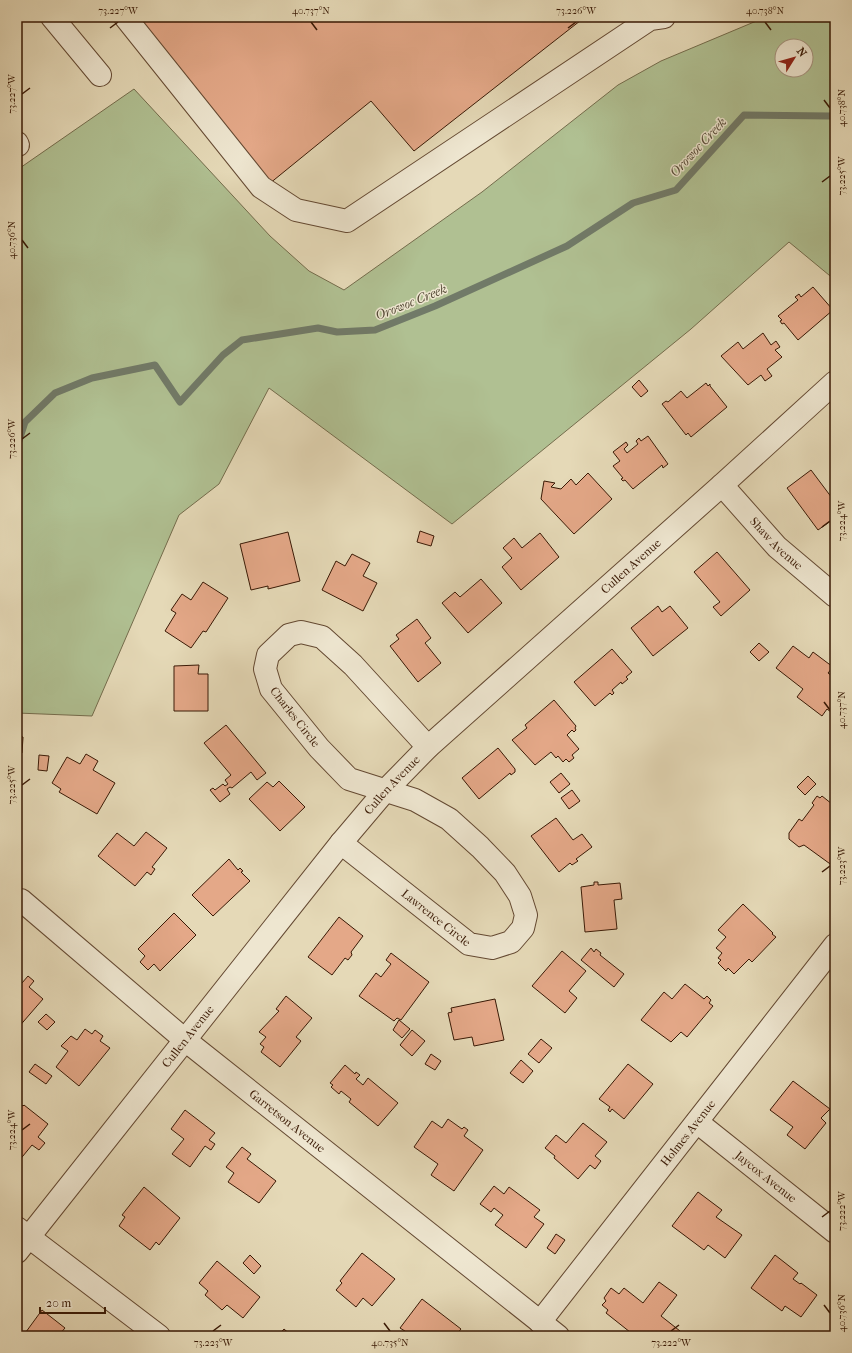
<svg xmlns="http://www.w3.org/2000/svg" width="852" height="1353" font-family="'IM FELL French Canon',serif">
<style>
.green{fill:#b0c092;stroke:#746c4c;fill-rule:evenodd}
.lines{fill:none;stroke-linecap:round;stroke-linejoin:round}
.stream{stroke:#717a68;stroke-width:7}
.building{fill:#e4a888;stroke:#391905}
.minor-casing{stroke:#644932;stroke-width:24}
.minor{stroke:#eee6d0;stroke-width:22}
.ticks{fill:none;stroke:#391905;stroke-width:1.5}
.labels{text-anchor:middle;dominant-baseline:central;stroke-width:3;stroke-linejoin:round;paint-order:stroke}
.street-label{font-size:12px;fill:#391905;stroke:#eee6d0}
.water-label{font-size:13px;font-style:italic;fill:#554a37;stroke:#eee6d0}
.neatline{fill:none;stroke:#391905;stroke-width:1.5}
.ticks-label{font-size:10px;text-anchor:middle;fill:#391905}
</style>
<rect width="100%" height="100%" fill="#e5d9b7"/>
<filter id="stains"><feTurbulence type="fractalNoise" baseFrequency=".005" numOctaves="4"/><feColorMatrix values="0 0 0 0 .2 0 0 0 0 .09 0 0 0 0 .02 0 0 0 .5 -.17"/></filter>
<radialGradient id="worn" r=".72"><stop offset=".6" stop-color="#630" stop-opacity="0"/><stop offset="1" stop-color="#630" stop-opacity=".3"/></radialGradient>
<path class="green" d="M766 17H835V280L789 242 691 329 452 524 269 388 219 484 179 515 92 716 17 713V170L134 89 270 236 309 271 344 290 482 192 618 85 661 61ZM782 46H806V70H782Z"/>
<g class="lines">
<path class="stream" d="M17 447 25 422 55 393 92 378 155 365 180 402 223 355 242 340 318 328 337 332 375 330 435 306 567 246 633 203 676 190 744 115 830 116 835 114"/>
</g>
<path class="building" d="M135 17H585L414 151 371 101 269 184Z
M813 287 833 310 798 340 784 323 782 324 780 321 782 320 778 316 798 300 795 297 799 294 801 297Z
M763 333 771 345 776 341 780 347 775 350 782 357 767 369 772 376 765 381 761 375 748 385 721 356 738 342 743 349Z
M639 380 648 391 641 397 632 387Z
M706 383 708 386 710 384V386L727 407 691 437 688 433 686 435 662 404 666 401 668 402 681 391 687 398Z
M648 436 668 464 663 468 662 465 633 489 625 480 623 481 621 479 623 478 613 466 620 461 613 452 626 442 628 445 624 449 627 453 638 444 636 441 639 438 641 441Z
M811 470 835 502V518L818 530 787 488Z
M588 473 612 499 574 534 541 499 544 481 555 483 551 487 561 489 571 479 576 485Z
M420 531 434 536 431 546 417 542Z
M288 532 300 581 268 589V586L251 590 240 544Z
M540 533 559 557 521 590 502 567 512 558 503 548 514 538 522 548Z
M717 552 750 590 721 616 713 607 720 602 694 572Z
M352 554 370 563 363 576 377 583 363 611 322 590 336 561 345 566Z
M481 579 502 603 468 633 442 603 455 592 460 597Z
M203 582 228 598 206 632 203 631 191 648 165 631 176 613 171 610 182 594 191 600Z
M658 606 662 612 670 606 688 628 653 656 631 628Z
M417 619 431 638 425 643 441 663 418 682 390 646 399 639 396 635Z
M759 643 769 652 759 661 750 652Z
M793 646 809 658 813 652 833 667 828 673 835 678V715L827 709 822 716 797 697 803 689 776 668Z
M612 649 632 672 626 677 628 679 622 684 621 682 612 690 614 693 612 695 610 693 595 706 574 682Z
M199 665 198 674H208V711H174V666Z
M554 700 576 726 575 728 576 730 574 732 572 730 567 735 579 749 572 755 574 758 569 762 566 759 563 762 558 756 556 758 551 752 535 765 512 740 527 728 525 725Z
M226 725 266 773 257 780 251 772 232 788 230 787 227 789 230 794 220 802 210 790 213 788 215 790 223 784 225 786 228 784 225 780 231 775 204 743Z
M17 736 23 737 22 753H17Z
M498 748 515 769V772L511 775 510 773 479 799 462 778Z
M86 754 98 761 93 770 115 783 97 814 59 792 61 789 52 783 67 757 80 764Z
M39 755 49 756 47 771 38 770Z
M561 773 570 784 559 793 550 782Z
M808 776 816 784 805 795 797 787Z
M279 781 305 807 280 831 249 799 267 782 273 787Z
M572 790 580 801 569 809 561 798Z
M817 796 820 798 822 796 832 804 835 800V863L833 866 804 845 799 847 789 839V833L799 819 802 821 814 805 812 803Z
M556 818 573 840 582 834 592 847 576 859 578 861 572 865 570 863 559 872 531 836Z
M146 832 167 848 152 867 155 869 151 875 147 872 135 886 98 856 117 833 134 846Z
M229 859 238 870 240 868 243 871 241 872 250 881 213 916 192 895Z
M594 882H598V885L620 883 622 899 614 900 617 929 585 932 581 887 594 885Z
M743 904 773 933 772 934 776 937 752 962 749 959 734 974 728 968 726 971 718 963 721 960 718 958 722 953 716 948 726 937 718 930Z
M174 913 196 935 160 971 154 964 148 970 140 962 145 956 138 949Z
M339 917 363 936 351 952 352 955 348 960 345 958 332 975 308 957Z
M591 948 594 952 596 949 601 953 600 955 624 974 614 987 581 960Z
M562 951 586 971 569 991 577 998 565 1013 532 986Z
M391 953 429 982 401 1020 397 1018 394 1021 359 996 376 973 381 977 391 964 386 960Z
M28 976 34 981 29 987 43 999 17 1029V978L22 983Z
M685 984 704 999 707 996 711 1000 709 1003 713 1006 687 1037 681 1032 671 1042 641 1020 664 992 672 999Z
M286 996 312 1018 296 1037 301 1041 280 1067 261 1052 264 1047 260 1044 266 1037 259 1032 279 1011 276 1009Z
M495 999 504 1040 474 1046 472 1037 454 1040 448 1013 452 1012 451 1008Z
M46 1014 55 1022 47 1030 38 1022Z
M399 1020 410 1029 402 1038 393 1030Z
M85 1029 92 1034 95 1030 103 1036 100 1041 110 1048 79 1086 56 1067 68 1051 61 1046 71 1036 77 1040Z
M412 1030 425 1041 412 1056 400 1045Z
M541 1039 552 1048 539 1063 528 1054Z
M431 1054 441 1061 435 1070 425 1064Z
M521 1060 533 1071 523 1083 510 1073Z
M35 1064 52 1076 46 1084 29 1072Z
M628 1064 653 1084 624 1119 612 1109 610 1112 608 1110 610 1107 599 1099Z
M345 1065 355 1074 356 1072 360 1075 356 1079 363 1085 368 1078 398 1103 378 1126 349 1102 351 1099 341 1091 339 1094 331 1087 333 1085 330 1083Z
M793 1081 830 1109 821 1118 826 1123 805 1149 787 1135 793 1127 770 1110Z
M17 1102 23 1106 24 1105 48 1124 38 1137 45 1143 39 1150 32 1145 18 1162Z
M185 1110 215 1133 209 1140 215 1144 211 1150 205 1146 190 1167 172 1154 184 1139 171 1129Z
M448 1119 462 1129 464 1127 468 1130 464 1136 483 1150 454 1191 431 1175 438 1164 414 1147 432 1121 442 1128Z
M583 1123 607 1142 595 1156 601 1161 595 1169 590 1165 578 1179 554 1158 555 1156 545 1148 556 1135 566 1143Z
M242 1147 251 1154 247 1159 276 1181 259 1203 228 1182 234 1173 226 1167Z
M494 1186 504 1194 509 1187 540 1210 534 1217 544 1224 526 1248 495 1225 503 1215 494 1208 491 1212 480 1204Z
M144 1187 180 1218 159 1245 156 1242 150 1250 119 1226 125 1217 122 1215Z
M698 1192 722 1210 716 1217 742 1235 725 1258 708 1245 704 1250 672 1226Z
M556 1234 565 1240 555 1254 547 1248Z
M362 1253 395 1279 372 1306 363 1298 356 1307 336 1290 342 1283 340 1281Z
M250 1255 261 1266 254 1274 243 1263Z
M775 1255 798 1273 793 1279 800 1284 801 1283 817 1295 801 1317 785 1306 782 1311 751 1288Z
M217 1261 260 1297 243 1318 227 1305 222 1310 205 1295 208 1291 199 1283Z
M659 1282 677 1295 661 1316 680 1331 676 1336H635L606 1313 608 1310 602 1305 606 1301 604 1298 611 1288 619 1294 624 1288 643 1303Z
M422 1299 461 1329 455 1336H405L408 1333 400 1328Z
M42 1310 65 1328 58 1336H23Z
M284 1329 292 1336H278Z"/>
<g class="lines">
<g class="minor-casing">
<g id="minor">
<path d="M52 17 100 75"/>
<path d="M125 17 261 187 296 210 347 221 650 19 664 17"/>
<path d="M17 143 18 145"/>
<path id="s1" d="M722 485 777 547 835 596"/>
<path id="s2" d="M341 843 469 944 492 948 511 942 523 928 526 915 520 896 505 873 480 847 449 819 415 800 349 779 319 748 271 689 265 669 268 655 289 635 301 632 322 637 353 665 428 747"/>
<path id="s3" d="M21 900 185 1040 558 1336"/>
<path id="s4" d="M697 1122 835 1232"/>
<path d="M17 1228 159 1336"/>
<path id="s5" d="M17 1252 341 843 385 791 428 747 722 485 835 382"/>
<path id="s6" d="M540 1322 835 945"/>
</g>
</g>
<use href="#minor" class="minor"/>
</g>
<path class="ticks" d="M311 22 317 30M765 22 771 30M110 28 118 22M568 28 576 22M22 94 30 88M824 100 830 108M822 182 830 176M22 240 28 248M22 439 30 433M822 527 830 521M824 702 830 710M22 785 30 779M822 872 830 866M22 1130 30 1124M822 1217 830 1211M824 1305 830 1313M384 1323 390 1331M213 1331 221 1325M671 1331 679 1325"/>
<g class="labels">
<g class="street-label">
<text stroke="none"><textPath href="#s1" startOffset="80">Shaw Avenue</textPath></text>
<text stroke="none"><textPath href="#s5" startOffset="923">Cullen Avenue</textPath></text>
<text transform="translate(295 717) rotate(52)">Charles Circle</text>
<text stroke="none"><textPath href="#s5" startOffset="599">Cullen Avenue</textPath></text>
<text stroke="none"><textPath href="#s2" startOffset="121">Lawrence Circle</textPath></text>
<text stroke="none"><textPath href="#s5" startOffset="275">Cullen Avenue</textPath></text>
<text stroke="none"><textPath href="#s3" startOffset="346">Garretson Avenue</textPath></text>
<text stroke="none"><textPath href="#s6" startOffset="240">Holmes Avenue</textPath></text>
<text stroke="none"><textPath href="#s4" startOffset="88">Jaycox Avenue</textPath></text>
</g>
<g class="water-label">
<text transform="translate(698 147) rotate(-47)">Orowoc Creek</text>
<text transform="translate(411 302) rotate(-22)">Orowoc Creek</text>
</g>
</g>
<rect width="852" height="1353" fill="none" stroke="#e5d9b7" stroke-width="44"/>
<g transform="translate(794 58) rotate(53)"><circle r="19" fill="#eee6d0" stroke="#a6947f"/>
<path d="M0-3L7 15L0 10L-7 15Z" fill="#8f2418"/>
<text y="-6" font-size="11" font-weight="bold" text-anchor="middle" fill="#391905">N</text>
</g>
<path d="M40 1307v6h65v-6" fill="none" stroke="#391905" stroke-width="2"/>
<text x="46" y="1307" font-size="12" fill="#391905" stroke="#eee6d0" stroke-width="3" paint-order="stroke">20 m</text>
<rect x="22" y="22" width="808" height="1309" class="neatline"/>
<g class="ticks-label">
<text x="118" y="14">73.227°W</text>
<text x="311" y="14">40.737°N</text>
<text x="576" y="14">73.226°W</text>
<text x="765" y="14">40.738°N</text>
<text transform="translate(11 94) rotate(-90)" y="4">73.227°W</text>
<text transform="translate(841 108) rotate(-90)" y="4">40.738°N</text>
<text transform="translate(841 176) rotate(-90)" y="4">73.225°W</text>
<text transform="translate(11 240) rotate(-90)" y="4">40.736°N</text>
<text transform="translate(11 439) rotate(-90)" y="4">73.226°W</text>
<text transform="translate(841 521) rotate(-90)" y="4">73.224°W</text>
<text transform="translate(841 710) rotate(-90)" y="4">40.737°N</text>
<text transform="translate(11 785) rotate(-90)" y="4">73.225°W</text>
<text transform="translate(841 866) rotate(-90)" y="4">73.223°W</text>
<text transform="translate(11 1130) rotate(-90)" y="4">73.224°W</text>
<text transform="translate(841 1211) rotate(-90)" y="4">73.222°W</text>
<text transform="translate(841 1313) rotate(-90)" y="4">40.736°N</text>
<text x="213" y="1346">73.223°W</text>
<text x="390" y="1346">40.735°N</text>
<text x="671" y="1346">73.222°W</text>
</g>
<rect width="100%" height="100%" filter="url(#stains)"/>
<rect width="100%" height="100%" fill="url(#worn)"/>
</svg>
